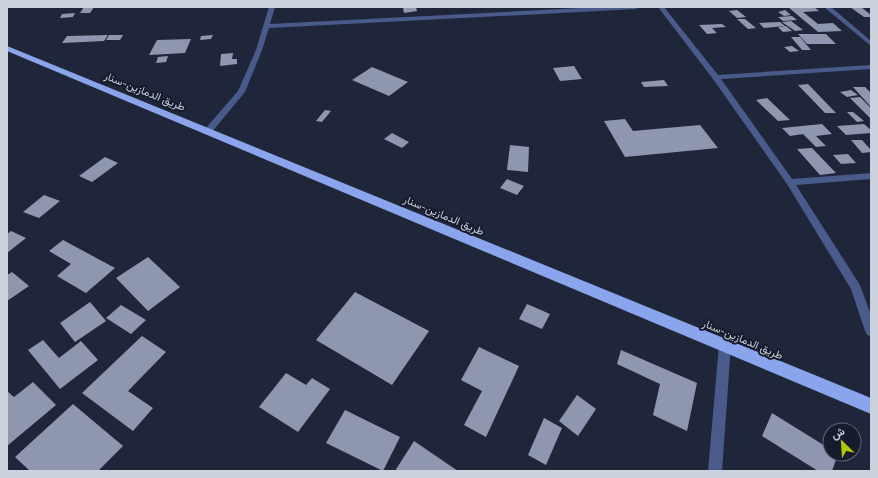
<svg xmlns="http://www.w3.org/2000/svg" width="878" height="478" font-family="'Space Grotesk',Vazirmatn,sans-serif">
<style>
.building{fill:#8e97af}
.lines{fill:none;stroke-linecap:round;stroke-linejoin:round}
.minor{fill:#495b8b;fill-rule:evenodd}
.highway{fill:#8aa5ec;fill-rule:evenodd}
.labels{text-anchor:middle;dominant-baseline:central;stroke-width:4;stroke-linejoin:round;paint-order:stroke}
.street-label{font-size:11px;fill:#ccd1de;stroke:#161c2e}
</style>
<rect width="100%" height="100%" fill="#1f2639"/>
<path class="building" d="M84 7H94L90 13H80Z
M408 7H416L417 11 404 13 403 8Z
M788 7H814L819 11 803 12 818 24 833 23 842 31 818 32Z
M850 7H861L871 15V17H864Z
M737 10 746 17 737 18 729 11Z
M785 10 791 15 784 16 778 12Z
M75 13 73 17 60 18 62 14Z
M792 16 797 20 783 21 778 17Z
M737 19H745L756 28 748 29Z
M791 21 803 30 795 31 782 22Z
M780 22 785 26 764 28 759 23Z
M722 24 726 27 712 28 717 33 707 34 699 25Z
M786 26 792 31 783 32 778 27Z
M798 34H826L836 44H807Z
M108 35 104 41 62 43 67 36Z
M109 35H123L120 40H106Z
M213 35 211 39 200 40 201 36Z
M791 37H800L811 50H802Z
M191 39 185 53 149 55 157 40Z
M792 46 799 51 790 52 784 47Z
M233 53 232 59H237V64L220 66 221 54Z
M168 56 166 62 156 63 158 57Z
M574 66 582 79 560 81 553 68Z
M372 67 408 82 389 96 352 80Z
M664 80 668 86 644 87 641 82Z
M808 84 836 113H825L798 85Z
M853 87H865L871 93V107Z
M851 90 858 95 847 97 840 92Z
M860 97 871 108V119L850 98Z
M767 98 790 120 778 121 756 100Z
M325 110 331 111 322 122 316 121Z
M847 112H853L864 121 857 122Z
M625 119 633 131 700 125 718 148 625 157 604 121Z
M822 124 832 134 816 136 826 146 816 147 796 127 803 134 790 136 782 128Z
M864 124 871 130V133L846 135 837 126Z
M392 133 409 142 402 148 384 139Z
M851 140H862L871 150V152L862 153Z
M510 145 529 147 528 172 507 170Z
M812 148 836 173 820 175 797 149Z
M848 154 856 163 841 164 833 155Z
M105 157 118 163 92 182 79 176Z
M507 179 524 186 517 195 500 188Z
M44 195 60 201 39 218 23 212Z
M11 231 26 238 7 253V234Z
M63 240 115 268 86 293 57 276 71 264 49 251Z
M148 257 180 287 148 311 116 278Z
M12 272 29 286 7 301V275Z
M355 292 429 331 392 385 316 340Z
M90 302 106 321 75 342 60 323Z
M527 304 550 314 542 329 519 319Z
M121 305 146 320 131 334 106 318Z
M142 336 166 352 128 391 153 408 133 431 82 393Z
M43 340 59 358 81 341 98 360 60 389 28 350Z
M479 347 519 366 486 437 464 425 482 391 461 380Z
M621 350 697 383 687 431 653 415 660 384 617 364Z
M286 373 306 385 312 378 330 389 298 432 259 407Z
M33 382 56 405 7 446V391L14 397Z
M577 395 596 409 578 436 559 421Z
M73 404 123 446 98 471H30L15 457Z
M345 410 400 437 383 471 326 443Z
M772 413 830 449V454H838L832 471H818L762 436Z
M544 418 562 428 546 465 528 455Z
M414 441 458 471H395Z"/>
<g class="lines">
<path class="minor" d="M269 7H275L270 24 600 7H639L636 9 269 28 262 50 245 92 211 133H205V129L238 91 256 50Z
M658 7H664L718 75 871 65V69L721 79 792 179 871 173V179L796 185 860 285 871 315V336L867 335 865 331 851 289 787 184 713 79Z
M824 7H831L871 41V46Z
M725 340 729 341 731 345 722 471H708L719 345 721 341Z"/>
<path class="highway" d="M7 46 871 398V414L7 51Z"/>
</g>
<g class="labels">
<g class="street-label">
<text transform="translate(145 91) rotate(22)">طريق الدمازين-سنار</text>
<text transform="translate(444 215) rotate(23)">طريق الدمازين-سنار</text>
<text transform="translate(743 339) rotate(23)">طريق الدمازين-سنار</text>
</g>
</g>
<rect width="878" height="478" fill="none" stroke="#ccd1de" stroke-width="16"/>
<g transform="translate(842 442) rotate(335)"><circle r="19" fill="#161c2e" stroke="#5f6474"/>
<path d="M0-3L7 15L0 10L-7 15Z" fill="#aec60b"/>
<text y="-6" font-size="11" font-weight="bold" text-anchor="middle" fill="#ccd1de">ش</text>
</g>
</svg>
